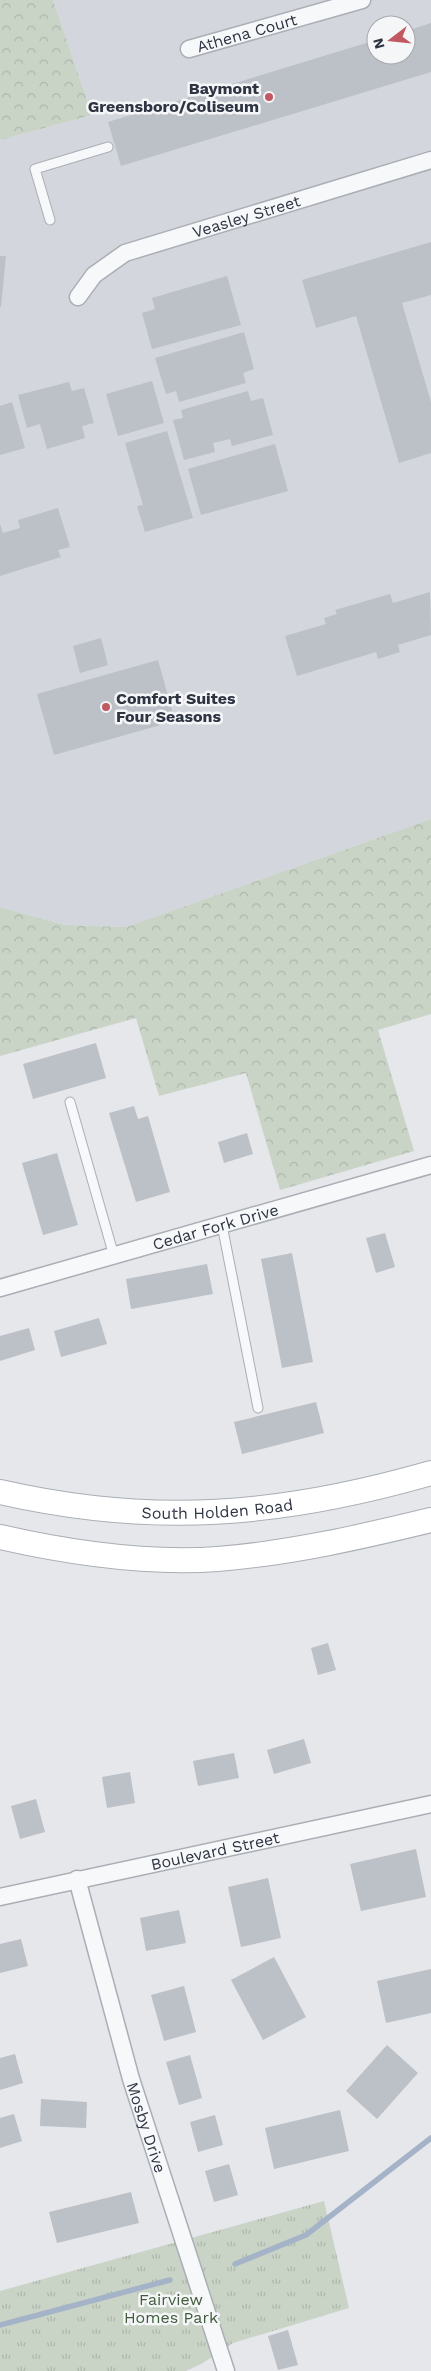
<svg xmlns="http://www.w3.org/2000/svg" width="431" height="2371" font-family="'Work Sans',sans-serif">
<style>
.built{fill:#d3d6dd;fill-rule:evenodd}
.forest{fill:url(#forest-crowns)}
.park{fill:url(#park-tufts)}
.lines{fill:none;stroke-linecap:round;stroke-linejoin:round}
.stream{stroke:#a4b3c7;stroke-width:5.5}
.building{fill:#bcc0c7}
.lane-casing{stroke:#aaaeb5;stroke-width:11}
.street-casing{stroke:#aaaeb5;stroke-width:19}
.secondary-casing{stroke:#aaaeb5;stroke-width:26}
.lane{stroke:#f7f8fa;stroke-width:9}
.street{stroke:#f7f8fa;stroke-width:16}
.secondary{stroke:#fff;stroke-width:24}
.poi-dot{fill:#c25862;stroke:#f4f6f8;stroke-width:2}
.labels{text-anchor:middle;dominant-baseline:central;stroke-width:5;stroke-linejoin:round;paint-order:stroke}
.street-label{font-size:16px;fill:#2e3442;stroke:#f4f6f8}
.poi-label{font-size:16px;font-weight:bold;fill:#2e3442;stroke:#f4f6f8;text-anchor:end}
.park-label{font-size:16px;fill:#415c3c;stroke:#f4f6f8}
</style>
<defs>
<pattern id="forest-crowns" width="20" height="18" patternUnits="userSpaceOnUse" patternTransform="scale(1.25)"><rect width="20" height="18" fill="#c9d4c7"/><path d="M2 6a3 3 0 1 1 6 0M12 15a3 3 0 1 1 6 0" fill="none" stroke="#adb7ac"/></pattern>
<pattern id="park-tufts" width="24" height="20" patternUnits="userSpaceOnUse" patternTransform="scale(1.25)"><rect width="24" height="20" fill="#c9d4c7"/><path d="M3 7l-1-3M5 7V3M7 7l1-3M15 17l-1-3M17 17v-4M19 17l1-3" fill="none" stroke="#adb7ac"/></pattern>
</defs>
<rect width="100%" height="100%" fill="#e5e7eb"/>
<path class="built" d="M53 0H431V819L126 927 65 925 0 907V140L92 115ZM376 25H406V55H376Z"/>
<path class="forest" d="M0 0H53L92 115 0 140Z
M431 819V1014L378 1030 414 1151 280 1190 246 1073 159 1096 136 1018 0 1056V907L65 925 126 927Z"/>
<path class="park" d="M324 2201 349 2308 233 2343 203 2363 186 2371H0V2291Z"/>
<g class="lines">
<path class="stream" d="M235 2264 306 2235 431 2138
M0 2325 170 2280"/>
</g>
<path class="building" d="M431 23V72L121 166 108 122 376 40V55H406V31Z
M431 242V295L402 303 431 402V453L399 463 356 316 316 328 302 280Z
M0 256H6L1 307H0Z
M227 276 241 325 152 349 142 313 155 309 152 298Z
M244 332 254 369 243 373 246 383 179 402 176 391 166 394 155 358Z
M152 381 164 423 118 436 106 394Z
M69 382 72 391 84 388 94 423 82 426 85 438 47 449 40 424 27 428 18 395Z
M248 391 251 401 263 398 273 435 232 446 230 439 213 443 215 452 184 460 173 420 183 418 181 410Z
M12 402 25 448 0 455V406Z
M167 431 193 518 145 532 137 506 143 505 125 443Z
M275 444 288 491 201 515 188 469Z
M58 508 70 547 58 550 61 557 0 576V524L3 533 20 528 18 520Z
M430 592 431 635 398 645 400 652 378 659 376 652 297 676 285 636 326 624 324 618 337 614 335 610 390 594 393 603Z
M101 638 108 665 80 673 73 646Z
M158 660 175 721 54 755 37 694Z
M96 1043 106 1078 33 1099 23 1064Z
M134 1106 138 1119 148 1116 170 1192 136 1202 109 1113Z
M247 1133 253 1154 224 1163 218 1142Z
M57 1153 78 1225 43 1235 22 1163Z
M385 1233 395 1267 376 1273 366 1238Z
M292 1253 313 1362 282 1368 261 1259Z
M207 1264 213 1294 131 1309 126 1279Z
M99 1318 107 1344 61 1357 54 1331Z
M29 1328 35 1350 0 1361V1336Z
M316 1402 324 1433 242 1454 234 1422Z
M328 1643 336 1670 318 1675 311 1648Z
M304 1739 311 1763 274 1774 267 1750Z
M234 1753 239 1778 198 1786 193 1761Z
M130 1772 135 1803 107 1808 102 1777Z
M36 1799 45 1832 20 1839 11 1806Z
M416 1849 426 1897 361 1911 350 1864Z
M268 1878 281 1938 241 1947 228 1887Z
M179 1910 186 1943 146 1951 140 1918Z
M21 1939 28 1966 0 1973V1944Z
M274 1957 306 2017 263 2040 231 1980Z
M431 1969V2013L386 2023 377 1981Z
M184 1986 196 2032 164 2041 151 1995Z
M387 2045 418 2073 377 2119 346 2091Z
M15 2054 23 2083 0 2090V2058Z
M190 2055 202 2098 179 2105 166 2062Z
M41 2099 87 2102 86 2128 40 2126Z
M340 2110 349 2151 274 2169 265 2128Z
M14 2114 22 2141 0 2148V2118Z
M215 2115 223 2145 198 2152 190 2122Z
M229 2164 238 2195 214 2202 205 2171Z
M131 2192 139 2223 57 2243 49 2212Z
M288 2330 298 2365 278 2370 268 2336Z"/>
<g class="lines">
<g class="lane-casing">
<path id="lane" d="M50 220 35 169 108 147
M70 1102 114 1256
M222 1225 258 1408"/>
</g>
<g class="street-casing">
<g id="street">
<path id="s1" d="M189 49 362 0"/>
<path id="s2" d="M78 297 94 275 125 253 431 160"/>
<path id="s3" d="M0 1288 431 1165"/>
<path id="s4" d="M77 1879 131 2079 226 2371"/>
<path id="s5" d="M0 1897 431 1804"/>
</g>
</g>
<g class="secondary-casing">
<g id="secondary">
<path id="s6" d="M0 1492C153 1527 281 1516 431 1473"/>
<path d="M0 1537C70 1553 146 1564 218 1559 291 1553 361 1537 431 1520"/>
</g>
</g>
<use href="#lane" class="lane"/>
<use href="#street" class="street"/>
<use href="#secondary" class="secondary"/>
</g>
<g class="poi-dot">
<circle cx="269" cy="97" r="5"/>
<circle cx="106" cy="707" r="5"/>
</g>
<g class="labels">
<g class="street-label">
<text stroke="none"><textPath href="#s1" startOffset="60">Athena Court</textPath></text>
<text stroke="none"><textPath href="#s2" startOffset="192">Veasley Street</textPath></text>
<text stroke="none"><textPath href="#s3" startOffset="224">Cedar Fork Drive</textPath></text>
<text stroke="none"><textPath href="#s6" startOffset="219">South Holden Road</textPath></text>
<text stroke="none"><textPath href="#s5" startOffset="220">Boulevard Street</textPath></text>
<text stroke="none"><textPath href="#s4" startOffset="258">Mosby Drive</textPath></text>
</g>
<g class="poi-label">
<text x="259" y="88">Baymont<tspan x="259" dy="18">Greensboro/Coliseum</tspan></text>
<text x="116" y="698" text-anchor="start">Comfort Suites<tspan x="116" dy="18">Four Seasons</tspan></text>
</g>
<g class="park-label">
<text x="171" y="2299">Fairview<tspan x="171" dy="18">Homes Park</tspan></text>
</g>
</g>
<g transform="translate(391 40) rotate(254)"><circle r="24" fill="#f4f6f8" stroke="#a5a8af"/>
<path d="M0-4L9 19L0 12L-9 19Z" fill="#c25862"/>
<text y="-8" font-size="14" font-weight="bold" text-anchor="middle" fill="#2e3442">N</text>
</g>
</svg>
